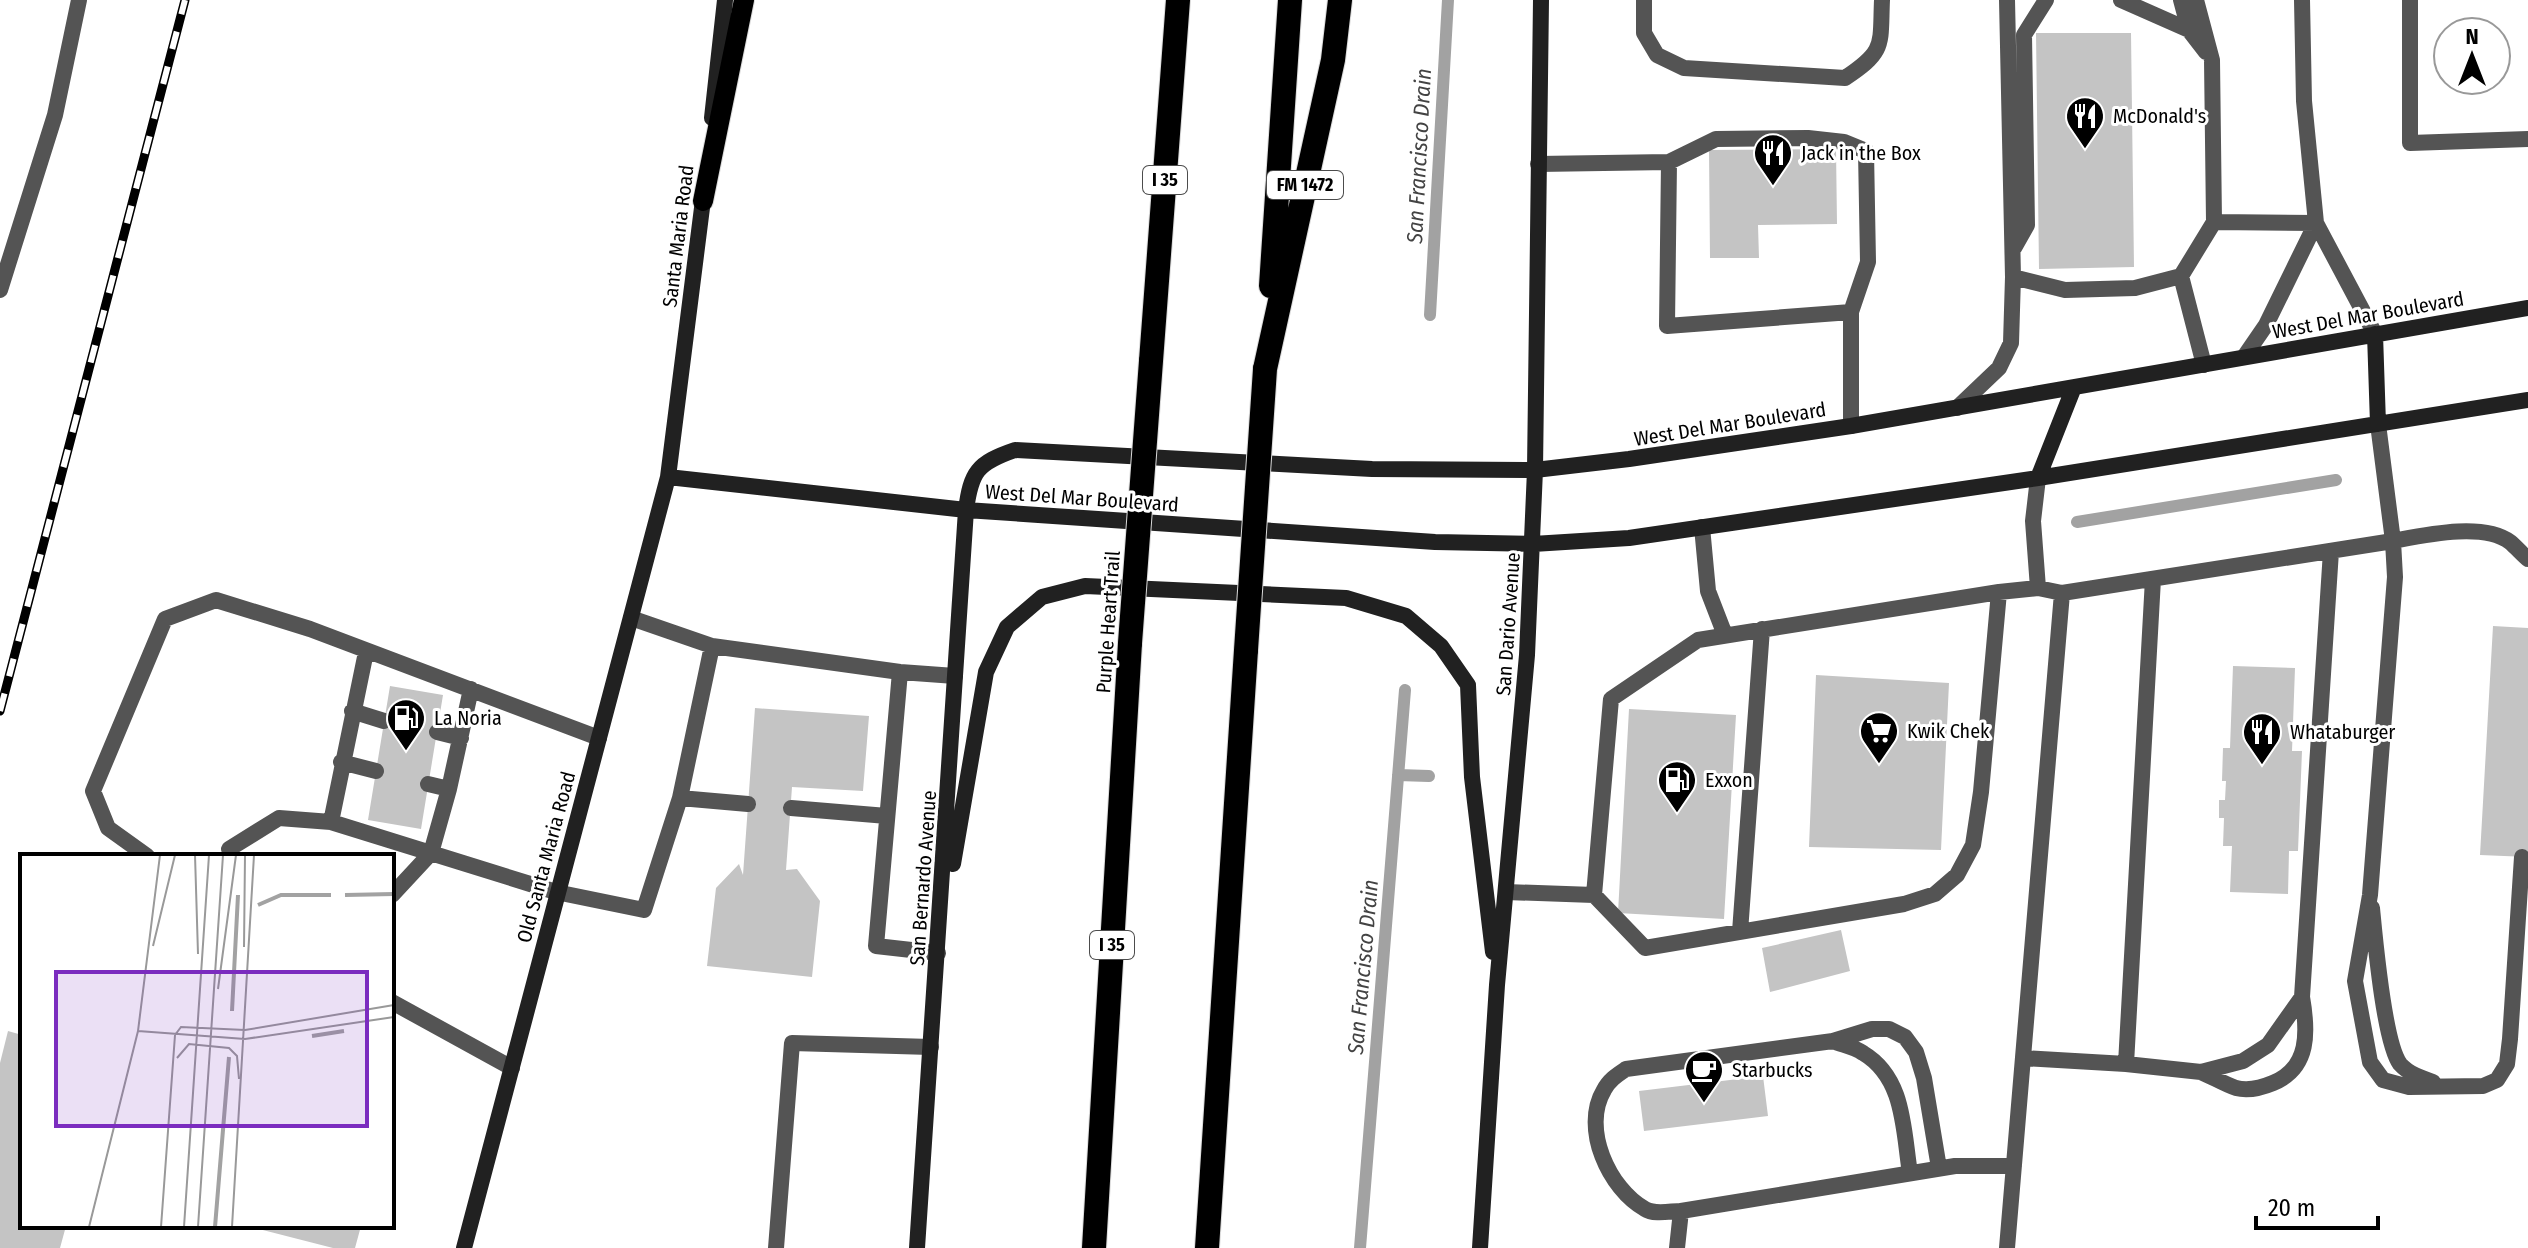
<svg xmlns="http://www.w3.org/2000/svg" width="2528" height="1248" font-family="'Fira Sans Condensed',sans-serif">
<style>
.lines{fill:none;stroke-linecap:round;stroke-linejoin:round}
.stream{stroke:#a2a2a2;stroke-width:12}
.building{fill:#c4c4c4}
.primary-casing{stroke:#dbdbdb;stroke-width:22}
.motorway-casing{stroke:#dbdbdb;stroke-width:26}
.service{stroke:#545454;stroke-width:16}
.secondary{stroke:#212121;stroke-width:16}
.primary{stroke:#000;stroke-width:20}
.motorway{stroke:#000;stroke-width:24}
.rail-casing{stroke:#000;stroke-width:9}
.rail{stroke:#fff;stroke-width:6;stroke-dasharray:18;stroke-linecap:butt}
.motorway-bridge-casing{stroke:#dbdbdb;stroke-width:26;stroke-linecap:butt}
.motorway-bridge{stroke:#000;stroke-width:24}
.labels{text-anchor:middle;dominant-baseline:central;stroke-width:6;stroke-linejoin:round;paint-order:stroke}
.shield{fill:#fff;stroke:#4c4c4c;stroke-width:2}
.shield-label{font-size:18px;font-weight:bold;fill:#000}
.poi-label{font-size:20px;fill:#000;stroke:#fff;text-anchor:start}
.street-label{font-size:20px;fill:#000;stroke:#fff}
.water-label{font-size:22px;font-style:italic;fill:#434343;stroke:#fff}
.inset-river{fill:none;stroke:#a2a2a2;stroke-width:4}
.inset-road{fill:none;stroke:#999;stroke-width:2}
.view{fill:#7b2cbf;fill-opacity:0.15;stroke:#7b2cbf;stroke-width:4}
.inset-edge{fill:none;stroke:#000;stroke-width:4}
</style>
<rect width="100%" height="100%" fill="#fff"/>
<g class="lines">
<path class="stream" d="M1430 315 1448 0
M2077 522 2336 480
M1398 775 1429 776
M1360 1248 1405 690"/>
</g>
<path class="building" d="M2036 33H2131L2134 267 2039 269Z
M1836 149 1837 224 1758 225 1759 258H1710L1709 150Z
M2493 626 2528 628V857L2480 855Z
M2233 666 2295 668 2292 751H2302L2298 851H2289L2288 894 2230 892 2232 846H2223L2224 818H2219V800H2225L2226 781H2222L2223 748H2230Z
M1816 675 1949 683 1941 850 1809 847Z
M390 686 443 695 421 829 368 820Z
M755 708 869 716 863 791 792 787 786 870 797 869 820 901 812 977 707 966 716 888 739 864 743 875Z
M1629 709 1736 715 1724 919 1618 913Z
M1841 930 1850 971 1770 992 1762 948Z
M8 1031 22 1035V1226H66L60 1248H0V1063Z
M1763 1076 1768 1116 1644 1131 1639 1091Z
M247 1226H361L355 1248H333Z"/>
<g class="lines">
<g class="primary-casing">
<path id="primary" d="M703 201 744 0"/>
</g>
<g class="motorway-casing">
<path id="motorway" d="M1271 286 1290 0
M1151 361 1178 0
M1265 369 1333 60 1340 0
M1094 1248 1130 643
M1207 1248 1246 650"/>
</g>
<path class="service" d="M1644 0V33L1657 55 1684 68 1845 78C1886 51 1880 45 1882 0
M2121 0 2189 30 2206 52
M2181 0 2189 30
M2302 0 2304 101 2316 223 2375 334
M2410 0V143L2528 139
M1669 162 1716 139 1808 138 1844 142 1866 151 1868 262 1851 312
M1538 164 1669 162 1667 326 1851 312V426
M2214 222 2316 223
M2014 248 2027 225 2024 35 2046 0
M2181 276 2204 365
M2013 277 2065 290 2135 288 2181 276 2214 222 2212 60 2196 0
M0 290 55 115 79 0
M2244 357 2266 325 2316 223
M1957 408 1999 368 2011 343 2013 277 2007 0
M2038 478 2033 521 2038 588
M1702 527 1708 591 1725 635
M631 618 712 646 900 672 955 676
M366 652 331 822 556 892 644 910 680 798 712 646
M900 672 876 946 938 953
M352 711 384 721
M437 732 461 738
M341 762 376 771
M428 784 449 789
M680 798 748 804
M791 808 887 816
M229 849 279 818 331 822
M147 856 108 828 93 791 165 619 216 600 310 629 599 738
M2522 857 2510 1039 2507 1064 2497 1080 2483 1086 2409 1087 2383 1080 2370 1062 2355 981 2370 895 2395 577 2393 541C2425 535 2483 522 2510 542 2516 547 2522 554 2528 559
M1506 892 1594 895 1611 699 1698 640 1999 592 2038 588 2062 593
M392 895 431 853 449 789 471 689
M1594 895 1645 948 1904 904 1935 894 1957 875 1973 845 1981 792 1999 592
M2372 908C2375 939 2384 1042 2400 1064 2409 1074 2421 1078 2433 1082
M1740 932 1762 629
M392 1002 512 1068
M1833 1041C1843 1045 1855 1047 1863 1053 1905 1078 1903 1130 1910 1173
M2023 1058 2126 1064 2153 579
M2126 1064 2201 1072 2243 1061 2268 1045 2302 997 2331 551
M2201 1072C2213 1077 2224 1084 2236 1088 2248 1091 2261 1088 2273 1083 2310 1068 2308 1031 2302 997
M1681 1211C1671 1211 1654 1215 1645 1209 1609 1189 1581 1128 1604 1090 1609 1080 1617 1075 1626 1069L1833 1041 1872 1029H1889L1905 1037 1916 1052 1924 1078 1939 1168
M776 1248 792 1043 931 1047
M1677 1248 1681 1211 1955 1166H2014
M2007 1248 2062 593 2393 541 2378 424"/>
<path class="secondary" d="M712 118 725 0
M2375 334 2378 424
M668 477 966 510 1435 542 1533 544 1629 538 2038 478 2528 400
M2038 478 2074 387
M953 864 986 672 1007 627 1042 597 1085 586 1346 598 1406 616 1441 646 1468 685 1472 777 1493 952
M464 1248 668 477 704 192
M917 1248 966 510C971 472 977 463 1015 450L1372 469 1535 470 1629 459 1851 426 2528 308
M1480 1248 1497 985 1527 655 1535 470 1541 0"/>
<use href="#primary" class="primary"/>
<use href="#motorway" class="motorway"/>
<g class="rail-casing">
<path id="rail" d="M0 711 185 0"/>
</g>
<use href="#rail" class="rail"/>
<g class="motorway-bridge-casing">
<path id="motorway-bridge" d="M1130 643 1151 361
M1246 650 1265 369"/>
</g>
<use href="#motorway-bridge" class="motorway-bridge"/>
</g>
<defs>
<g id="restaurant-pin" transform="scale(2)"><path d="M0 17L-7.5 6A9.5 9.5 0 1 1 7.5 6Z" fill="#000" stroke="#fff"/><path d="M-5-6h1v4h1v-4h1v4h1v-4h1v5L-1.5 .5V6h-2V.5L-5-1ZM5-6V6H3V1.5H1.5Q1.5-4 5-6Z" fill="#fff"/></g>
<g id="fuel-pin" transform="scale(2)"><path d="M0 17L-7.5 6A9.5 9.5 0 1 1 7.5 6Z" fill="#000" stroke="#fff"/><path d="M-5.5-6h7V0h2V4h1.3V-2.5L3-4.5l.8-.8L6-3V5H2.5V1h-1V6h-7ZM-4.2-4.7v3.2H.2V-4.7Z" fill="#fff"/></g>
<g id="supermarket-pin" transform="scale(2)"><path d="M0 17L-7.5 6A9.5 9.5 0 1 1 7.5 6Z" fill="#000" stroke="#fff"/><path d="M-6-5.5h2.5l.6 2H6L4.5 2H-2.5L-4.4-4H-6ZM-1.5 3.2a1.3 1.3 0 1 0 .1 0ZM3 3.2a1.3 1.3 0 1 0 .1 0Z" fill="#fff"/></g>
<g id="cafe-pin" transform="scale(2)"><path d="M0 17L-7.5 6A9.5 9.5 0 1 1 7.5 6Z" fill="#000" stroke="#fff"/><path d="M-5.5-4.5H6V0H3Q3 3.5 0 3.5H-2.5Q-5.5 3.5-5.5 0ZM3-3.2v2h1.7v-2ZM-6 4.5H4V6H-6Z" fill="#fff"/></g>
</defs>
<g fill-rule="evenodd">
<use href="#restaurant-pin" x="2085" y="116"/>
<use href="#restaurant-pin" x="1773" y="153"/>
<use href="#fuel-pin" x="406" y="718"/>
<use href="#supermarket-pin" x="1879" y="731"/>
<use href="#restaurant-pin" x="2262" y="732"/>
<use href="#fuel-pin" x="1677" y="780"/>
<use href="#cafe-pin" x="1704" y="1070"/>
</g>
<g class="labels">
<g class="shield">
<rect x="1143" y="166" width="44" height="28" rx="6"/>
<rect x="1267" y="171" width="76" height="28" rx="6"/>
<rect x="1090" y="931" width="44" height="28" rx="6"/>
</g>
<g class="shield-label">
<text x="1165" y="180">I 35</text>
<text x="1305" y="185">FM 1472</text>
<text x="1112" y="945">I 35</text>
</g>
<g class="poi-label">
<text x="2113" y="116">McDonald's</text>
<text x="1801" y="153">Jack in the Box</text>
<text x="434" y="718">La Noria</text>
<text x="1907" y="731">Kwik Chek</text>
<text x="2290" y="732">Whataburger</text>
<text x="1705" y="780">Exxon</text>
<text x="1732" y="1070">Starbucks</text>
</g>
<g class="street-label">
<text transform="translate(678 236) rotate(-83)">Santa Maria Road</text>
<text transform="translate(2368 315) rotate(-10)">West Del Mar Boulevard</text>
<text transform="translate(1730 424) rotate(-9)">West Del Mar Boulevard</text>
<text transform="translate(1082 498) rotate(4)">West Del Mar Boulevard</text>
<text transform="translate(1108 622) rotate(-86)">Purple Heart Trail</text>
<text transform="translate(1508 624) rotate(-86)">San Dario Avenue</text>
<text transform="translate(546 857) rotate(-75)">Old Santa Maria Road</text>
<text transform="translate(923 878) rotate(-86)">San Bernardo Avenue</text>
</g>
<g class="water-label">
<text transform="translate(1419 156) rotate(-87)">San Francisco Drain</text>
<text transform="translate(1363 967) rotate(-85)">San Francisco Drain</text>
</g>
</g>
<g transform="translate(20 854)">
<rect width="374" height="374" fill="#fff"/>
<path class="inset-river" d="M325 41 374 40M238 51 261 41H311M212 157 218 41M292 182 324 177M195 373 209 203"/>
<path class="inset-road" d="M175 1 178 100M133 92 155 1M224 93 225 1M198 135 216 1M118 177 225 185 374 163M155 181 161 173 225 176 374 151M157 204 169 190 209 194 217 202 219 225M69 373 118 177 140 1M141 373 155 181M164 373 189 1M178 373 203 1M212 373 234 1"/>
<path class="view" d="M36 118H347V272H36Z"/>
<rect width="374" height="374" class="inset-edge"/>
</g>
<g transform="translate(2472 56)"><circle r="38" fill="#ffffff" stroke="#999999" stroke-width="2"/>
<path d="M0-6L14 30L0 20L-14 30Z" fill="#000000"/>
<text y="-12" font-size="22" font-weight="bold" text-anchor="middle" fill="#000000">N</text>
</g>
<path d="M2256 1216v12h122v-12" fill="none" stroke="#000000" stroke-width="4"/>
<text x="2268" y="1216" font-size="24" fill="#000000" stroke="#ffffff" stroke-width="6" paint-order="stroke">20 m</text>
</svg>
